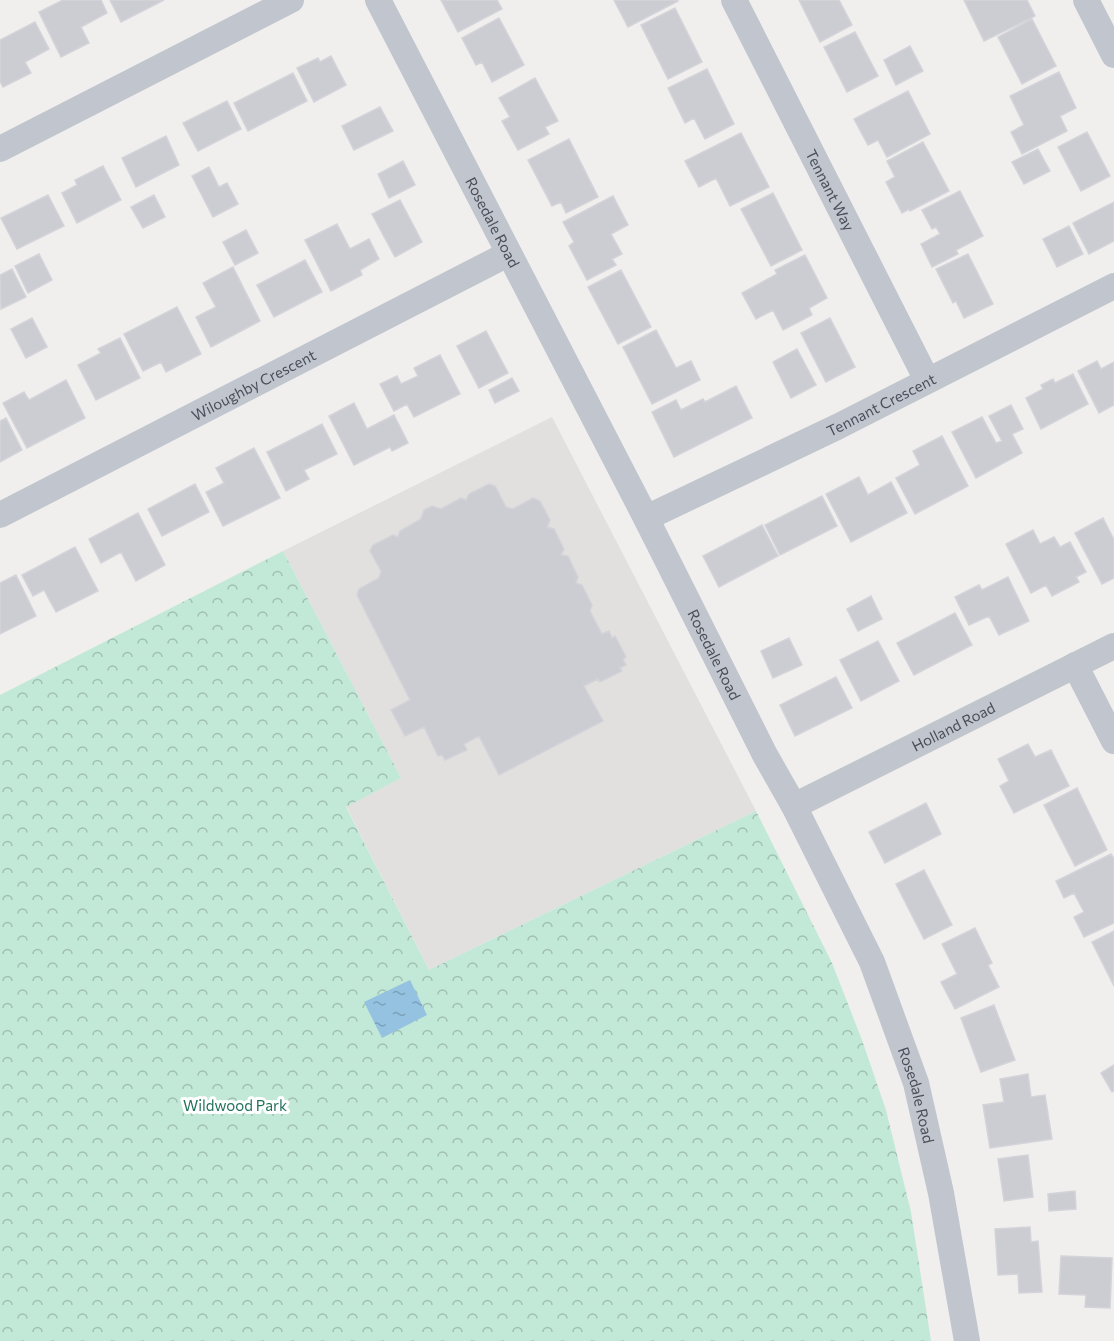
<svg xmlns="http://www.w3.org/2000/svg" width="1114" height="1341" font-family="Commissioner,sans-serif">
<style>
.education{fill:#e1e0df}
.park{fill:url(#park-crowns)}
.water{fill:url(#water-ripples)}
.building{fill:#cccdd2;stroke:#d3d3d9;stroke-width:1.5}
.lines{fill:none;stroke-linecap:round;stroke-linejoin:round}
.minor{stroke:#c1c6ce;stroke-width:26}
.labels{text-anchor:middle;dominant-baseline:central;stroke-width:6;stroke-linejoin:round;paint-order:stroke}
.street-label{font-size:15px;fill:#494e59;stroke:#fff}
.park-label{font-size:15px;fill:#227159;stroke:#fff}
</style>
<defs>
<pattern id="park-crowns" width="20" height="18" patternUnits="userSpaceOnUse" patternTransform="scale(1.5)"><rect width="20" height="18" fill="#c2e9d8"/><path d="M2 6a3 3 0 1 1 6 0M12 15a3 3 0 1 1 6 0" fill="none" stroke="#a0bfb2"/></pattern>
<pattern id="water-ripples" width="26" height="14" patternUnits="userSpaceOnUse" patternTransform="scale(1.5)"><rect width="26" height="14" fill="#94c2e0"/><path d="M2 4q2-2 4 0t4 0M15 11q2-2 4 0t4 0" fill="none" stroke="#7ba0b9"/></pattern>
</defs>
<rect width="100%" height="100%" fill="#f0efee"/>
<path class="education" d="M552 417 756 811 429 970 346 806 401 778 283 551Z"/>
<path class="park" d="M283 551 401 778 346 807 429 970 756 811 832 963 862 1040 886 1110 911 1212 931 1341H0V695Z"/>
<path class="water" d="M410 980 427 1015 382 1038 364 1002Z"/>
<path class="building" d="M63 0H101L107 13 81 27 89 43 61 57 39 12Z
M110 0H164L121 22Z
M441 0H497L502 9 458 32Z
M614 0H677L678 1 628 27Z
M799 0H839L852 25 820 42Z
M964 0H1027L1035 16 984 41Z
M675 8 702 62 668 79 641 25Z
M499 18 524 65 492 82 482 62 476 65 462 38Z
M1032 19 1056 66 1022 84 998 37Z
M35 22 49 49 25 62 31 73 3 87 0 81V40Z
M855 32 878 76 847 92 824 47Z
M910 46 923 71 896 85 884 60Z
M331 56 346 85 314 102 297 68 318 58 320 62Z
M707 69 734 124 705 139 694 118 685 123 668 88Z
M1059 72 1076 108 1060 116 1067 131 1022 154 1011 132 1024 125 1010 96Z
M293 73 307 101 248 131 234 103Z
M535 78 558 121 545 127 549 134 518 150 502 121 510 117 499 98Z
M908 91 930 134 887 157 878 140 868 145 854 119Z
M227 101 241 129 198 151 183 123Z
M380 107 393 131 354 150 342 126Z
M1087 132 1110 176 1081 191 1058 147Z
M741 133 769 187 730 206 716 178 699 187 685 161Z
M166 136 179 165 136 187 122 158Z
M569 139 598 197 566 213 561 202 552 206 528 160Z
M923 142 949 191 910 211 909 209 902 213 886 182 895 177 887 161Z
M1038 149 1050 171 1024 184 1012 162Z
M403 161 415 185 389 198 378 174Z
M103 166 121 200 77 223 62 193 77 185 75 180Z
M209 167 219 187 227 183 238 204 213 217 192 176Z
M960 191 983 236 956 250 958 254 932 267 921 244 940 234 936 227 932 229 922 210Z
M773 193 802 250 771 266 741 209Z
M48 195 64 226 17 249 1 218Z
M154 195 165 217 143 228 131 207Z
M613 196 628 225 611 234 622 254 612 259 616 265 587 280 569 246 574 242 563 222Z
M400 200 422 242 395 257 372 214Z
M1114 202V241L1089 254 1073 223Z
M337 224 350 249 369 239 379 259 360 270 362 275 331 291 305 240Z
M1069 226 1083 254 1057 267 1043 239Z
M246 230 258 253 235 265 223 242Z
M39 254 52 280 28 293 15 266Z
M968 254 993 304 964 318 956 301 953 303 936 269Z
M805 255 827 298 809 308 812 315 783 330 773 310 756 319 742 293 777 274 775 270Z
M305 260 322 292 274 317 257 285Z
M233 267 260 321 211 347 196 317 216 307 203 283Z
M12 269 26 297 1 309 0 275Z
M621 270 651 327 618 344 588 287Z
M177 307 201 354 166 372 161 362 143 371 124 334Z
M32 318 47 347 26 358 11 329Z
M830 318 855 367 826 382 801 333Z
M656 330 676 368 691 361 700 380 652 404 623 347Z
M486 331 508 373 479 388 457 346Z
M120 338 140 378 96 400 78 365 101 353 98 349Z
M797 349 816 385 791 398 773 362Z
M440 355 460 394 414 417 407 404 394 411 380 384 397 376 401 384 418 376 414 368Z
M1097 361 1101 369 1114 362V405L1099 413 1078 371Z
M1073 374 1088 404 1041 429 1026 398 1043 389 1041 385 1053 379 1055 383Z
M512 378 519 391 495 403 489 390Z
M66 380 85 418 27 448 3 403 24 392 29 400Z
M736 386 752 418 674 457 652 412 676 400 681 410 703 399 705 402Z
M354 403 367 429 394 415 408 443 392 451 390 447 354 465 329 416Z
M1011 405 1023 429 1012 434 1022 453 976 478 952 432 982 417 996 443 1002 441 989 416Z
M6 418 22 450 0 462V421Z
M322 424 337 454 304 470 309 479 286 491 267 452Z
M942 436 968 486 915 514 896 478 920 465 913 451Z
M254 448 280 498 223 526 206 492 224 483 216 468Z
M859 477 868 495 891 482 907 513 851 542 826 494Z
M195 484 209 512 162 536 148 509Z
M489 484 495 486 506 507 513 509 533 498 540 501 550 520 547 527 554 529 564 549 561 555 568 556 578 577 576 583 582 585 592 605 590 611 602 634 609 631 612 638 615 636 626 657 623 659 626 665 620 668 622 671 600 682 598 679 584 686 603 721 499 775 479 736 464 744 467 750 445 760 442 755 438 756 424 727 405 736 391 710 410 700 357 595 359 589 379 578 381 571 370 551 373 545 393 535 398 537 400 531 421 519 424 510 432 506 441 509 461 498 466 500 469 494Z
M822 496 837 526 780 555 765 525Z
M138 513 165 565 136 581 121 552 101 563 89 539Z
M1103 518 1114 540V578L1102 584 1075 533Z
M762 525 778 556 719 587 703 556Z
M1033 530 1040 544 1054 537 1060 547 1070 542 1086 572 1076 577 1079 582 1052 596 1046 585 1031 593 1006 544Z
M75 547 98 591 56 612 44 590 33 596 22 575Z
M16 575 36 616 0 634V583Z
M1008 577 1029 621 999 635 989 616 969 625 955 597 979 585 982 590Z
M871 596 882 619 858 631 847 609Z
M955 613 972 645 914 675 897 643Z
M789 638 802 665 773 678 761 651Z
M878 641 899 681 861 701 840 660Z
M836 677 852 708 795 736 780 705Z
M1028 744 1035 757 1051 750 1069 786 1014 813 1000 786 1009 781 998 759Z
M1077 788 1107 850 1075 866 1044 805Z
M926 803 941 834 885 863 869 832Z
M1111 854 1114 859V923L1084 937 1074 917 1084 912 1074 893 1064 898 1056 881Z
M924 870 952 925 924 939 896 884Z
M975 928 992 963 988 965 999 987 955 1009 941 982 957 974 942 944Z
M1114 931V986L1092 942Z
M994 1005 1015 1060 981 1072 961 1018Z
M1114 1065V1091L1112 1092 1101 1073Z
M1028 1074 1031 1097 1045 1095 1052 1139 990 1148 983 1105 1004 1102 1000 1079Z
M1028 1155 1033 1197 1004 1201 998 1159Z
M1075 1191 1076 1209 1049 1211 1048 1194Z
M1030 1227 1031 1242 1038 1241 1042 1292 1019 1293 1018 1274 998 1275 995 1229Z
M1061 1256 1112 1258 1110 1308 1085 1307 1086 1295 1059 1294Z"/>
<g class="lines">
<g class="minor">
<path id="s1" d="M378 0 646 518 765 755 794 806 872 962 916 1083 941 1193 967 1341"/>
<path id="s2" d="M734 0 927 380"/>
<path d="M1086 0 1114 55"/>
<path d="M0 149 291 0"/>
<path id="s3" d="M0 515 508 254"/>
<path id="s4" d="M646 518 837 427 1114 286"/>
<path d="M1075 665 1114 741"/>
<path id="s5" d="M794 806 1114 646"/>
</g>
</g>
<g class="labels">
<g class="street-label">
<text stroke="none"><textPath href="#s2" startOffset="213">Tennant Way</textPath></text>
<text stroke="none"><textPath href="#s1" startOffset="250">Rosedale Road</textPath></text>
<text stroke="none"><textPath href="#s3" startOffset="285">Wiloughby Crescent</textPath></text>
<text stroke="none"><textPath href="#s4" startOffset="261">Tennant Crescent</textPath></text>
<text stroke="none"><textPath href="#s1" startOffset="736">Rosedale Road</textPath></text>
<text stroke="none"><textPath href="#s5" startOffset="178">Holland Road</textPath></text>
<text stroke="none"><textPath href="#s1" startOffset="1222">Rosedale Road</textPath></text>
</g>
<g class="park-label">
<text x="235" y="1105">Wildwood Park</text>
</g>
</g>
</svg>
